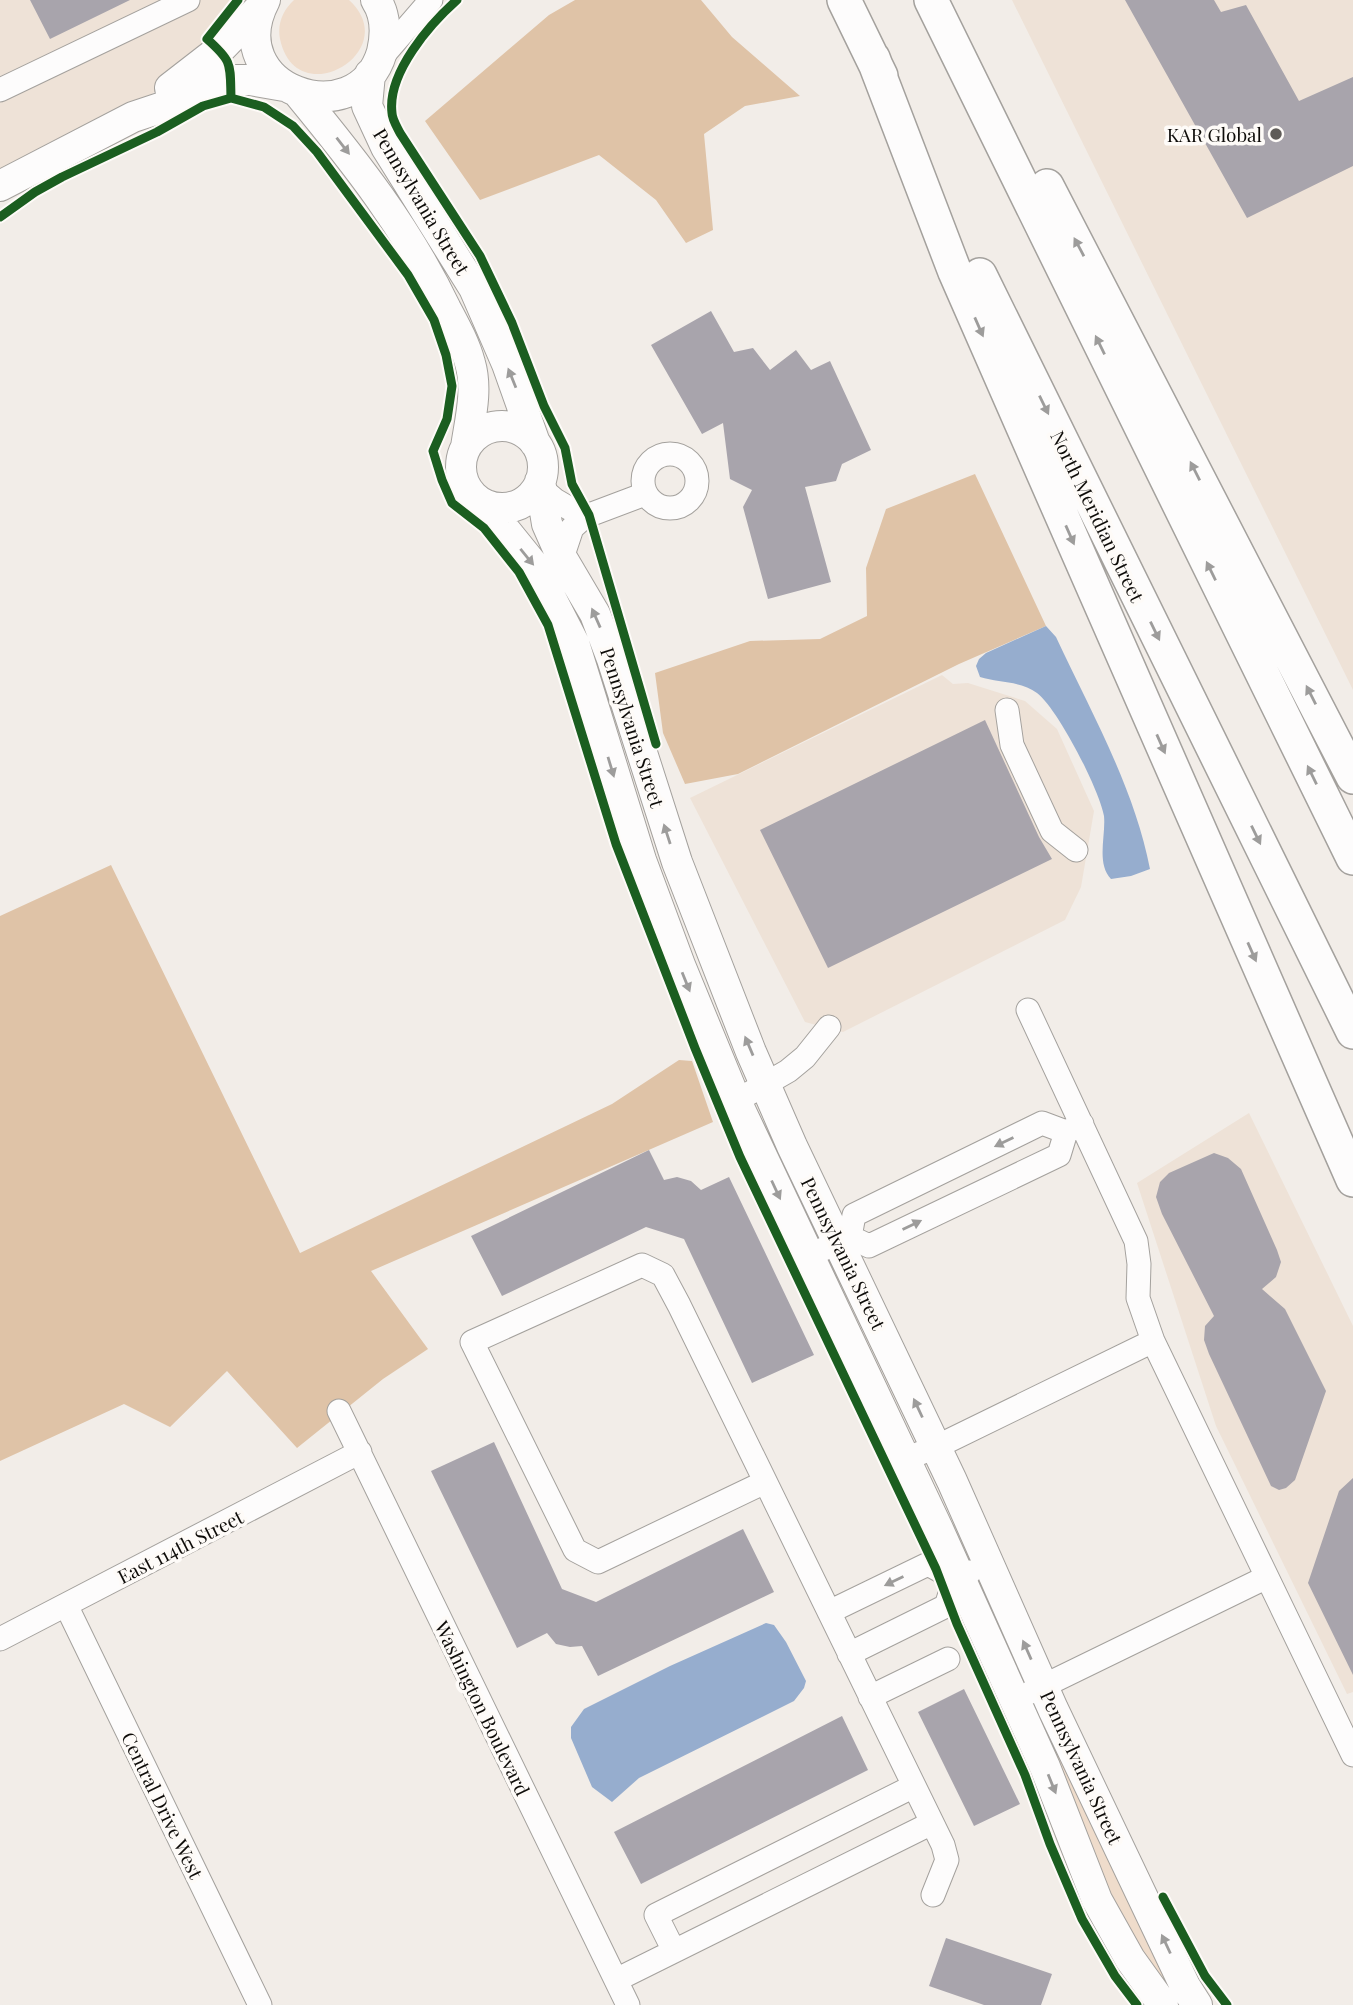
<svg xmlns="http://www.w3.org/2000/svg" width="1353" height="2005" font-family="'Playfair Display',serif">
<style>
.commercial{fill:#eee2d7}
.green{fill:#efdccb}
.forest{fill:#dfc3a7}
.water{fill:#96adce}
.building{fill:#a8a4ac}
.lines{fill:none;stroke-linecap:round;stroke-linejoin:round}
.minor-casing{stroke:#a4a19d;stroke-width:25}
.major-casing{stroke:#a4a19d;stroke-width:32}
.highway-casing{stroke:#a4a19d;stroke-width:36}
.minor{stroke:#fdfcfc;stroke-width:23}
.major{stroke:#fdfcfc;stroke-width:30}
.highway{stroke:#fdfcfc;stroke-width:33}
.cycleway-casing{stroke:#fefbf8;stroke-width:13}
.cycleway{stroke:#1b5e20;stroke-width:9}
.oneway{fill:#9d9c9b}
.poi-dot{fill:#5e5b57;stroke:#fefbf8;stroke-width:2.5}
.labels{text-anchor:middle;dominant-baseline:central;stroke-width:7;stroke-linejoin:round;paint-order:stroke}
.poi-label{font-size:19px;fill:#0e0c09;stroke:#fefbf8;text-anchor:end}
.street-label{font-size:19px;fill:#0e0c09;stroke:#fefbf8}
</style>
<rect width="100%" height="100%" fill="#f2ede8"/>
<path class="commercial" d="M0 0H246L231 25 187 69 146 98 0 173Z
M1012 0H1353V690Z
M942 675 953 684 968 683 1025 701 1057 729 1094 811 1081 887 1065 920 843 1032 805 1022 690 798Z
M1249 1113 1353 1326V1692L1347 1694 1216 1426 1137 1183Z"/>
<path class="green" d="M294 0H349C405 51 296 115 280 39 277 24 283 10 294 0Z
M1038 1715H1042L1180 2005H1177L1126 1930 1036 1716Z"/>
<path class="forest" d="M575 0H701L732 37 800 96 745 106 704 134 713 230 686 243 656 200 599 155 480 200 425 121 549 15Z
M975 474 1046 626 959 664 738 774 685 784 663 733 655 673 750 641 820 639 867 616 866 568 886 509Z
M111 865 300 1253 612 1104 679 1060 692 1061 713 1122 371 1271 428 1349 383 1379 297 1448 227 1371 170 1427 124 1404 0 1461V916Z"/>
<path class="water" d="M1046 626 1056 637C1091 712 1134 787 1150 869L1131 876 1111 879C1096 863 1106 836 1104 816 1100 791 1058 709 1037 693 1022 681 999 683 980 677L976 666 979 659 986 653Z
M766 1623 774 1625 786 1642 806 1681 804 1688 794 1701 639 1778 612 1802 592 1787 571 1738V1727L584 1709 670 1666Z"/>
<path class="building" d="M30 0H130L50 39Z
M1125 0H1214L1221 12 1246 5 1299 101 1353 77V166L1247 218Z
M711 311 734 352 753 348 770 370 796 350 811 370 830 361 871 450 842 464 836 481 805 487 831 582 768 599 743 507 752 490 730 479 723 423 702 434 651 345Z
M985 720 1039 837 1052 859 828 968 760 830Z
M649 1150 664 1180 677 1177 691 1181 701 1190 729 1177 814 1355 752 1383 684 1239 646 1227 502 1296 471 1236Z
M1214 1153 1228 1158 1241 1169 1277 1250 1281 1262 1276 1277 1262 1289 1285 1309 1326 1391 1295 1480 1286 1488 1279 1490 1271 1486 1209 1354 1204 1340 1205 1326 1214 1316 1162 1214 1156 1197 1160 1182 1169 1173Z
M494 1442 562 1589 596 1602 743 1529 774 1592 598 1676 582 1646 570 1647 556 1644 547 1633 517 1648 431 1471Z
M1353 1478V1675L1308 1583 1339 1491Z
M964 1689 1020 1804 974 1826 918 1712Z
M842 1716 868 1770 641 1884 614 1832Z
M946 1938 1052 1974 1041 2005H984L929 1986Z"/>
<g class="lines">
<g class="minor-casing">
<path id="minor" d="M380 59 431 0
M0 90 188 0
M643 481a27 27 0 1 1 54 0a27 27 0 1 1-54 0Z
M541 488 555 500 584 517
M562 558 572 528 584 517 645 494
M1007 710 1012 745 1052 831 1076 850
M1028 1010 1136 1241 1139 1264 1138 1298 1153 1341 1353 1755
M736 1101 788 1071 805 1057 829 1027
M850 1237 854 1215 1042 1123 1066 1132
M808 1256 850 1237 869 1246 1059 1155 1066 1132 1082 1124
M339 1411 628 2005
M905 1459 936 1447 1153 1341
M765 1482 598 1562 575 1550 472 1342 642 1265 663 1275 679 1305 943 1845 947 1860 933 1895
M66 1605 260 2005
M829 1612 928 1564 955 1579
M0 1639 360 1452
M849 1654 946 1606 955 1579 970 1572
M1031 1692 1267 1577
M870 1697 948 1659
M674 1951 656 1915 914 1786
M616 1980 932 1823"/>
</g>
<g class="major-casing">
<path id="major" d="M265 0C218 89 357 137 382 52 386 35 386 15 376 0
M370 74 367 106 386 147 474 288 507 364 535 443
M170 88 219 50 261 7
M299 94C355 162 408 229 446 309 455 326 465 344 470 363 478 390 470 420 466 447
M0 186 133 117 172 104 213 83 230 80H250L284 86
M461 467a41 41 0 1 1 82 0a41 41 0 1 1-82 0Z
M540 481 547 524 562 558 595 614 612 659 677 862 751 1052 792 1146 952 1481 1053 1709 1185 1986 1197 2005
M484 504 535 567 574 643 641 860 680 965 736 1101 938 1529 1045 1767 1097 1900 1130 1959 1163 2005"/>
</g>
<g class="highway-casing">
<path id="highway" d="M844 0 881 76
M931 0 1353 858
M873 58 955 272 1353 1180
M1047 186 1353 777
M980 275 1353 1032"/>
</g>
<use href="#minor" class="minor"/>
<use href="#major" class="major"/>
<use href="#highway" class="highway"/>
<g class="cycleway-casing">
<path id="cycleway" d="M457 0C430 24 387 73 392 113 392 119 397 127 400 133L480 256 512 323 544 406 565 448 572 484 589 515 656 744
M231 98C230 64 233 62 207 39L238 0
M0 217 35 192 62 177 157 132 203 106 231 98 264 107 293 126 317 152 408 275 434 320 446 355 452 386 447 419 433 451 442 480 452 503 484 528 519 572 548 625 616 844 695 1048 740 1157 936 1569 957 1624 1025 1775 1050 1844 1082 1919 1115 1976 1137 2005
M1163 1897 1205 1976 1227 2005"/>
</g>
<use href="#cycleway" class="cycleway"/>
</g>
<defs><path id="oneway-solid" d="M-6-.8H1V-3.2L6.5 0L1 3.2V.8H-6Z" transform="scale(1.75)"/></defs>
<g class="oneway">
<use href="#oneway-solid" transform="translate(343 146) rotate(52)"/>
<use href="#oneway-solid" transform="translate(1079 247) rotate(-118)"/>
<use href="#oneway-solid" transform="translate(979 327) rotate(66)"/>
<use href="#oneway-solid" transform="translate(1100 345) rotate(-116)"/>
<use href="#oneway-solid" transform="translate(512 378) rotate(-112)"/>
<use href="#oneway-solid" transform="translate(1044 405) rotate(64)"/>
<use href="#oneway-solid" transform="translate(1195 471) rotate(-117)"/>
<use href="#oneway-solid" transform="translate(1070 535) rotate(66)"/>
<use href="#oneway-solid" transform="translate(527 557) rotate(51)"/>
<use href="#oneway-solid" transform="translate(1211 571) rotate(-116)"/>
<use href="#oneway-solid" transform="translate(596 618) rotate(-114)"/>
<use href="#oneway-solid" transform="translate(1155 631) rotate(64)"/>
<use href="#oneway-solid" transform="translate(1311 695) rotate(-117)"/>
<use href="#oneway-solid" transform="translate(1161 744) rotate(66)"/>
<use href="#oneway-solid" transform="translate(611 767) rotate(73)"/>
<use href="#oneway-solid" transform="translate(1312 775) rotate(-116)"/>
<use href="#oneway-solid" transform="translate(667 834) rotate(-108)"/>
<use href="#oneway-solid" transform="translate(1256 835) rotate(64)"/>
<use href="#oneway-solid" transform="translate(1252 952) rotate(66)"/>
<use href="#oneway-solid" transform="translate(686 982) rotate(68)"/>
<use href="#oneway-solid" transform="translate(749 1046) rotate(-113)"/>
<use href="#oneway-solid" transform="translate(1004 1142) rotate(154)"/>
<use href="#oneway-solid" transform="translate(776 1190) rotate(65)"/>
<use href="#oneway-solid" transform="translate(912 1225) rotate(-26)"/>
<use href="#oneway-solid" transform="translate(918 1408) rotate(-115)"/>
<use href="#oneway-solid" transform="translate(894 1581) rotate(154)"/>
<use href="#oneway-solid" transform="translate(1027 1650) rotate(-114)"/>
<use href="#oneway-solid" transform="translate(1052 1784) rotate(68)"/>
<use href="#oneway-solid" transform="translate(1166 1944) rotate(-115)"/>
</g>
<circle class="poi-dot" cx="1276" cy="134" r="7"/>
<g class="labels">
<g class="poi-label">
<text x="1262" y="134">KAR Global</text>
</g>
<g class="street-label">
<text transform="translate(422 201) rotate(59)">Pennsylvania Street</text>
<text transform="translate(1098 516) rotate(64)">North Meridian Street</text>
<text transform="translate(633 727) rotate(72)">Pennsylvania Street</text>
<text transform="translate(844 1253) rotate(64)">Pennsylvania Street</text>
<text transform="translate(180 1546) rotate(-27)">East 114th Street</text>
<text transform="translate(483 1708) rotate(64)">Washington Boulevard</text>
<text transform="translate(1082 1767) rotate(65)">Pennsylvania Street</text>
<text transform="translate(163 1805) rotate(64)">Central Drive West</text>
</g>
</g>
</svg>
